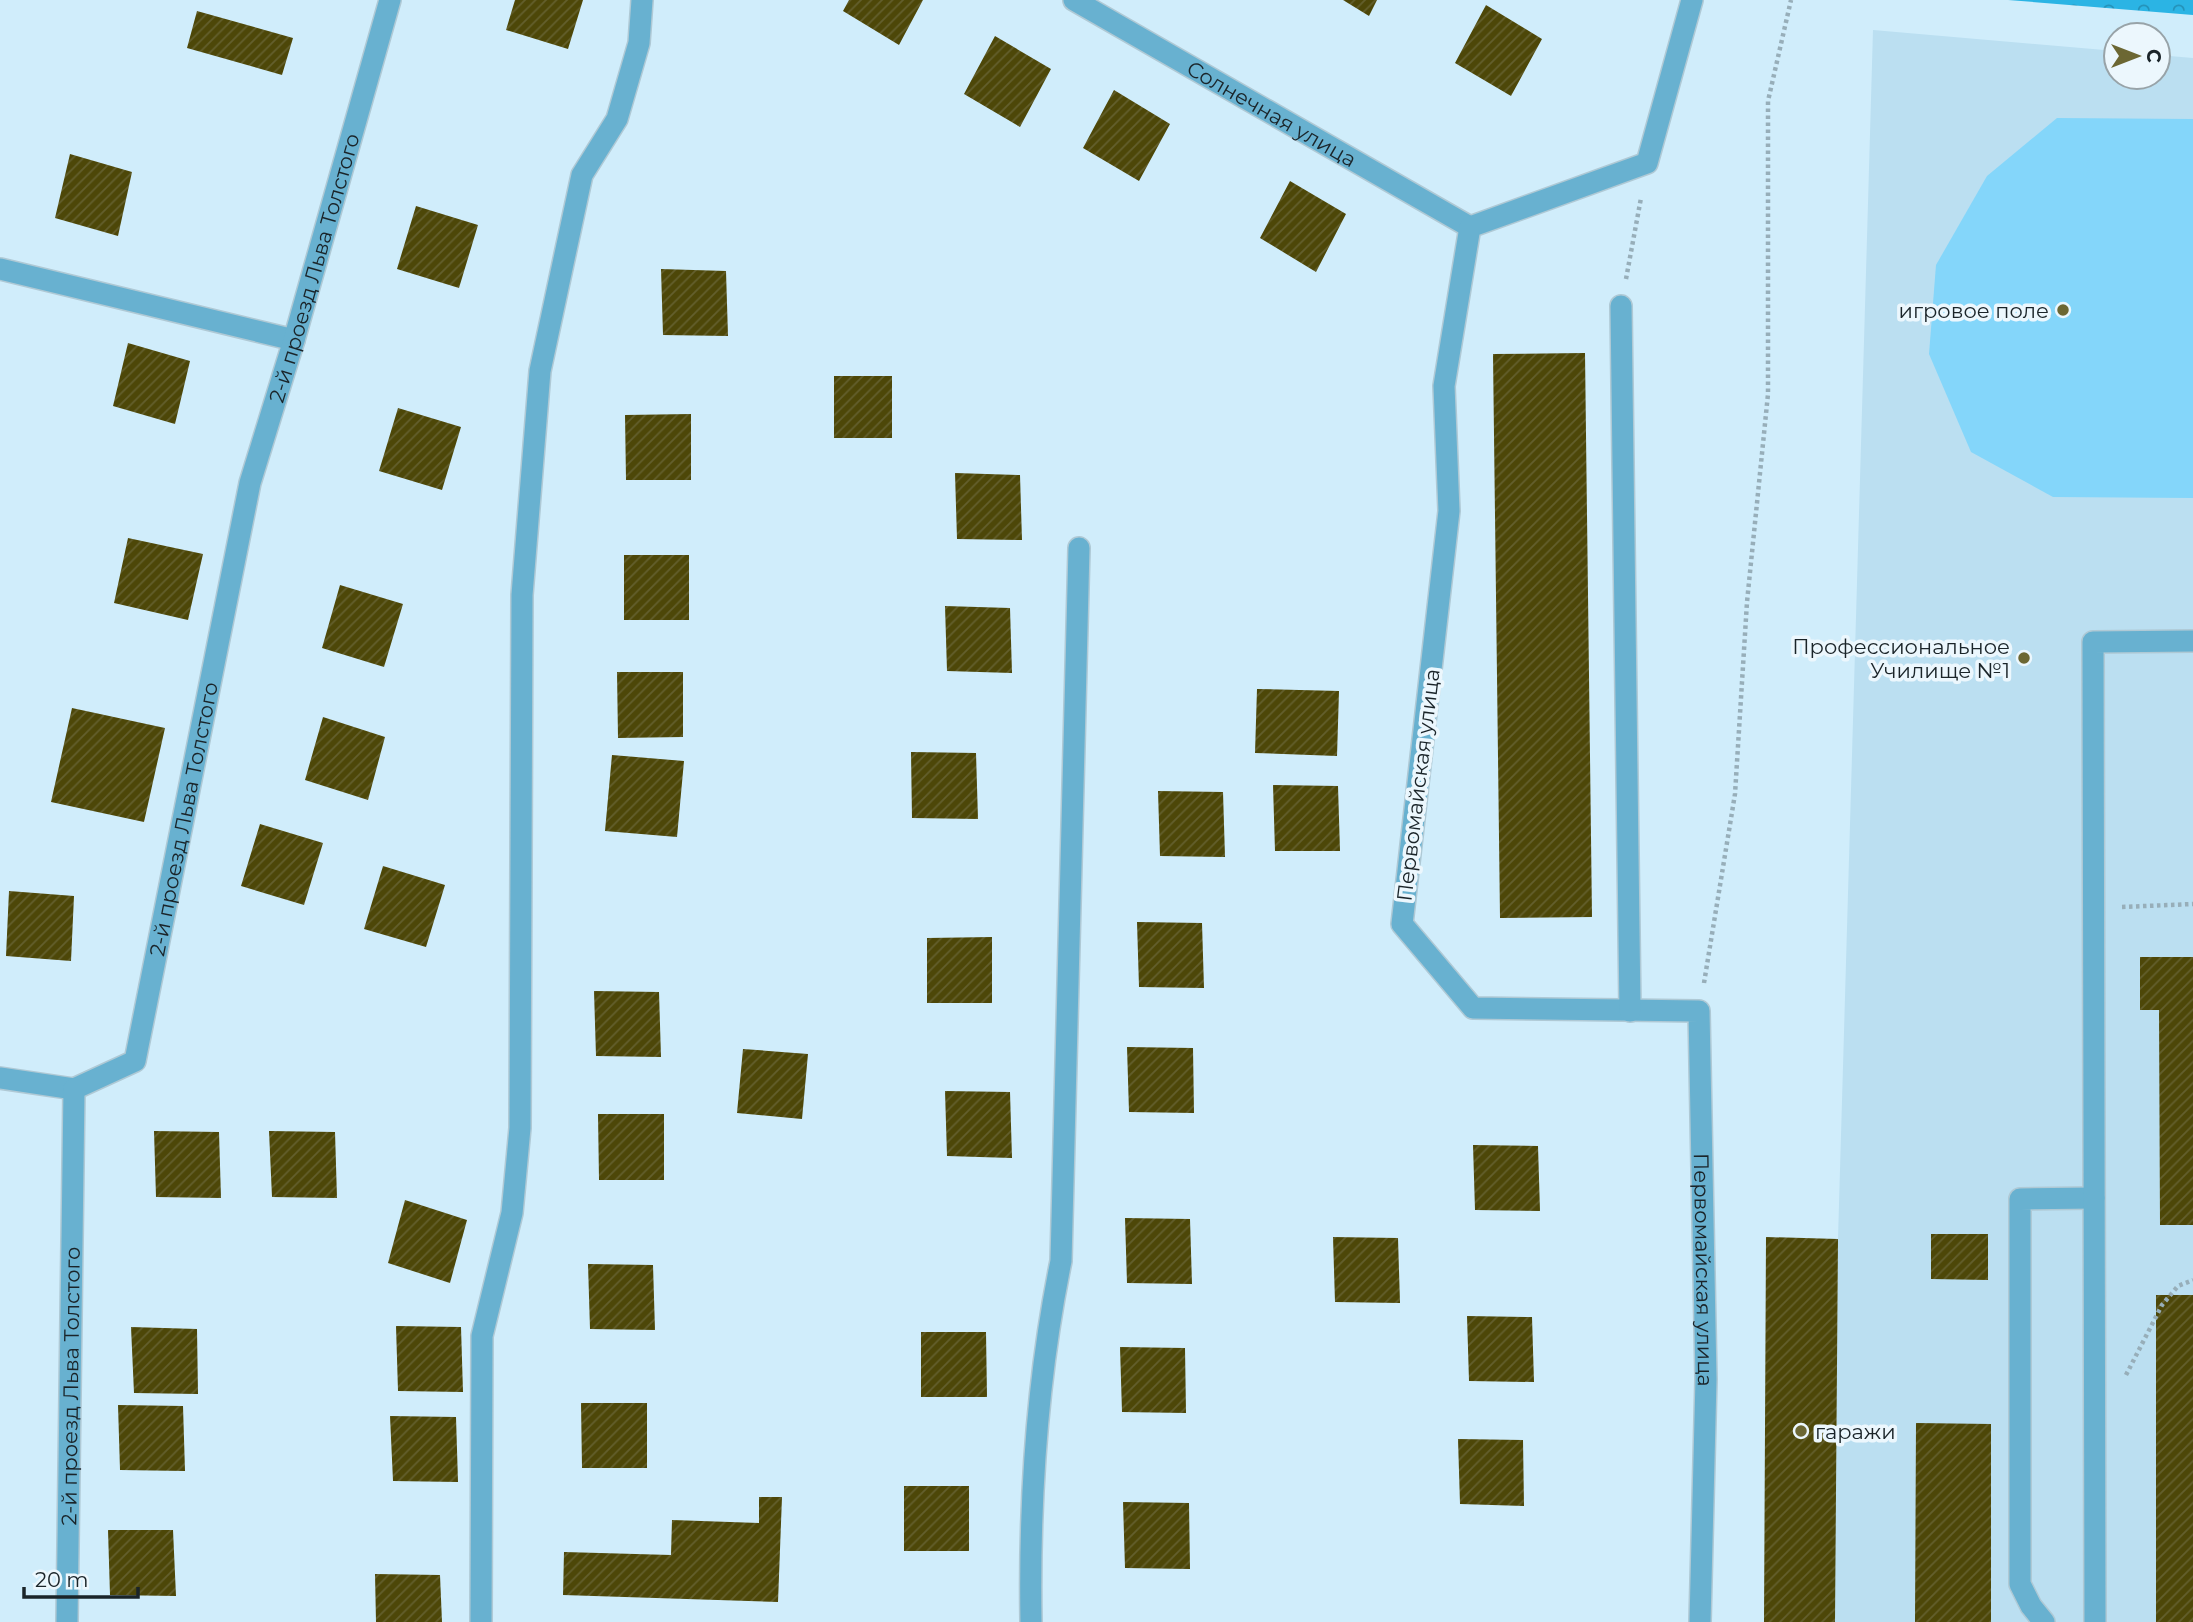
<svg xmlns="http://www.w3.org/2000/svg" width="2193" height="1622" font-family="Montserrat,sans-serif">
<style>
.built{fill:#bbdff1}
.forest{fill:url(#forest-crowns)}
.green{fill:#84d6fa}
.building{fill:url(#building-hatch)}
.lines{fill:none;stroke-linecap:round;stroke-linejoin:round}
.minor-casing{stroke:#afc9d5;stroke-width:24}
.path{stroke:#97aeb9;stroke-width:4.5;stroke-dasharray:3.5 3.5;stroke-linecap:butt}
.minor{stroke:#68b1d0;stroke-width:21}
.poi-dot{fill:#6c6733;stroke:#ecf7fd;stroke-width:2.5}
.labels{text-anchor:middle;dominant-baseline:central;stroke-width:7;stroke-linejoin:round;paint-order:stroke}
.street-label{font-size:21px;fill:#1a2429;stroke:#ecf7fd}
.poi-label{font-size:21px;fill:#1a2429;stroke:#ecf7fd;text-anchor:end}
</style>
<defs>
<pattern id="forest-crowns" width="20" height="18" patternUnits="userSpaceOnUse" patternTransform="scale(1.75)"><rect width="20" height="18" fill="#2bb4e4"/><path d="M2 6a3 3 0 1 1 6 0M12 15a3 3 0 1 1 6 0" fill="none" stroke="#2492b9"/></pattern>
<pattern id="building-hatch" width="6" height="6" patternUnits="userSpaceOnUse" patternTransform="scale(1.75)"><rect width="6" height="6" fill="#4d4708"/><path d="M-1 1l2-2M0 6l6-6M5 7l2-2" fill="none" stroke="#635f2d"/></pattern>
</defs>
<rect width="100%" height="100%" fill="#d0edfb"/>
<path class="built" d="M1873 30 2116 51V77H2158V55L2193 58V1622H1835L1838 1239Z"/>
<path class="forest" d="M2008 0H2193V15Z"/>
<path class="green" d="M2057 118 2193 119V498L2053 497 1971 452 1929 354 1936 265 1987 176Z"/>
<path class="building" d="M515 0H583L568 49 506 30Z
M849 0H923L899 45 843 11Z
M1343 0H1377L1369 16Z
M1486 5 1542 39 1511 96 1455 63Z
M197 11 293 38 282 75 187 48Z
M995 36 1051 69 1020 127 964 94Z
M1114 90 1170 124 1139 181 1083 148Z
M70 154 132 172 118 236 55 218Z
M1290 181 1346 214 1316 272 1260 238Z
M416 206 478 225 459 288 397 269Z
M661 269 726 271 728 336 663 335Z
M128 343 190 361 175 424 113 406Z
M1585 353 1592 917 1500 918 1493 354Z
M834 376H892V438H834Z
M398 408 461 427 442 490 379 471Z
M691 414V480H626L625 415Z
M955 473 1020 475 1022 540 957 539Z
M128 538 203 554 188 620 114 603Z
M624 555H689V620H624Z
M340 585 403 604 384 667 322 648Z
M945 606 1010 608 1012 673 947 671Z
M617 672H683V737L618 738Z
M1257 689 1339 691 1337 756 1255 753Z
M72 708 165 728 144 822 51 802Z
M323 717 385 737 368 800 305 780Z
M911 752 976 753 978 819 912 818Z
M612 755 684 761 677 837 605 831Z
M1273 785 1338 786 1340 851H1275Z
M1158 791 1223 792 1225 857 1160 856Z
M260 824 323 843 304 905 241 886Z
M383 866 445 885 426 947 364 929Z
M9 891 74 896 71 961 6 956Z
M1137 922 1202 923 1204 988 1139 987Z
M992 937V1003H927V938Z
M2140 957H2193V1225H2160L2159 1010H2140Z
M594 991 659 992 661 1057 596 1056Z
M1127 1047 1193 1048 1194 1113 1129 1112Z
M743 1049 808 1054 802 1119 737 1113Z
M945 1091 1010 1092 1012 1158 947 1156Z
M598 1114H664V1180H599Z
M154 1131 219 1132 221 1198 156 1197Z
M269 1131 335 1132 337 1198 272 1197Z
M1473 1145 1538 1146 1540 1211 1475 1210Z
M405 1200 467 1220 450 1283 388 1263Z
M1125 1218 1190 1219 1192 1284 1127 1283Z
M1931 1234H1988V1280L1931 1279Z
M1333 1237 1398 1238 1400 1303 1335 1302Z
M1766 1237 1838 1239 1835 1622H1764Z
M588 1264 653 1265 655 1330 590 1329Z
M2156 1295H2193V1622H2156Z
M1467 1316 1532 1317 1534 1382 1469 1381Z
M396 1326 461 1327 463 1392 398 1391Z
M131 1327 197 1329 198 1394 134 1393Z
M921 1332H986L987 1397H921Z
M1120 1347 1185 1348 1186 1413 1122 1412Z
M581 1403H647V1468H582Z
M118 1405 183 1406 185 1471 120 1470Z
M390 1416 456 1417 458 1482 393 1481Z
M1916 1423 1991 1424V1622H1915Z
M1458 1439 1523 1440 1524 1506 1460 1504Z
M904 1486H969V1551H904Z
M759 1497H782L778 1602 563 1595 564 1552 671 1555 672 1520 759 1523Z
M1123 1502 1189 1503 1190 1569 1125 1568Z
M108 1530H173L176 1596 110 1595Z
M375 1574 440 1575 442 1622H376Z"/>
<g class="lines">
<g class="minor-casing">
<g id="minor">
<path id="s1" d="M1074 0 1470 227"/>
<path id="s2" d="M1692 0 1647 163 1470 227 1444 386 1449 511 1402 924 1473 1008 1699 1011 1706 1379 1700 1622"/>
<path d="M0 269 294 340"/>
<path d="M1621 306 1630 1011"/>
<path d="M0 1078 74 1089"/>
<path id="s3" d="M67 1622 74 1089 135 1061 250 483 294 340 390 0"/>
<path d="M481 1622 482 1336 512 1213 520 1128 522 595 540 371 582 175 617 119 639 43 642 0"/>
<path d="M1031 1622C1029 1502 1037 1378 1061 1261L1079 548"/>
<path d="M2044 1622 2031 1606 2020 1584V1199L2094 1198"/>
<path d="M2095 1622 2093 642 2193 641"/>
</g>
</g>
<path class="path" d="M1626 279 1641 198
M2122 907 2193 904
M1704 983 1735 794 1747 602 1768 394V101L1791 0
M2126 1375 2162 1305 2178 1286 2193 1280"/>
<use href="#minor" class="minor"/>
</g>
<g class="poi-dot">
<circle cx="2063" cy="310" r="7"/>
<circle cx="2024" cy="658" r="7"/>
<circle cx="1801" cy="1431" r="7"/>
</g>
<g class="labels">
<g class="street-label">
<text stroke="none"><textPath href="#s1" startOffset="228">Солнечная улица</textPath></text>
<text stroke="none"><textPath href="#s3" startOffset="1414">2-й проезд Льва Толстого</textPath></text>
<text transform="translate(1418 785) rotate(-83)">Первомайская улица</text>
<text stroke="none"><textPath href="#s3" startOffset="847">2-й проезд Льва Толстого</textPath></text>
<text stroke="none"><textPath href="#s2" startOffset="1654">Первомайская улица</textPath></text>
<text stroke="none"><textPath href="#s3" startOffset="236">2-й проезд Льва Толстого</textPath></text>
</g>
<g class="poi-label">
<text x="2049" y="310">игровое поле</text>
<text x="2010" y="646">Профессиональное<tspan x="2010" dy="24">Училище №1</tspan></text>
<text x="1815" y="1431" text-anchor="start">гаражи</text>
</g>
</g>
<g transform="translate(2137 56) rotate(90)"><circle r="33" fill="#ecf7fd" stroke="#98a3a8" stroke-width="2"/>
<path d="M0-5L12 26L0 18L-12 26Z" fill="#6c6733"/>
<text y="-10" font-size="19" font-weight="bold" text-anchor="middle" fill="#1a2429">С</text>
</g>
<path d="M24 1587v10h114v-10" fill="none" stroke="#1a2429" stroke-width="3.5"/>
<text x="35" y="1587" font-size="21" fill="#1a2429" stroke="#ecf7fd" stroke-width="5" paint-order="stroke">20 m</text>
</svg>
